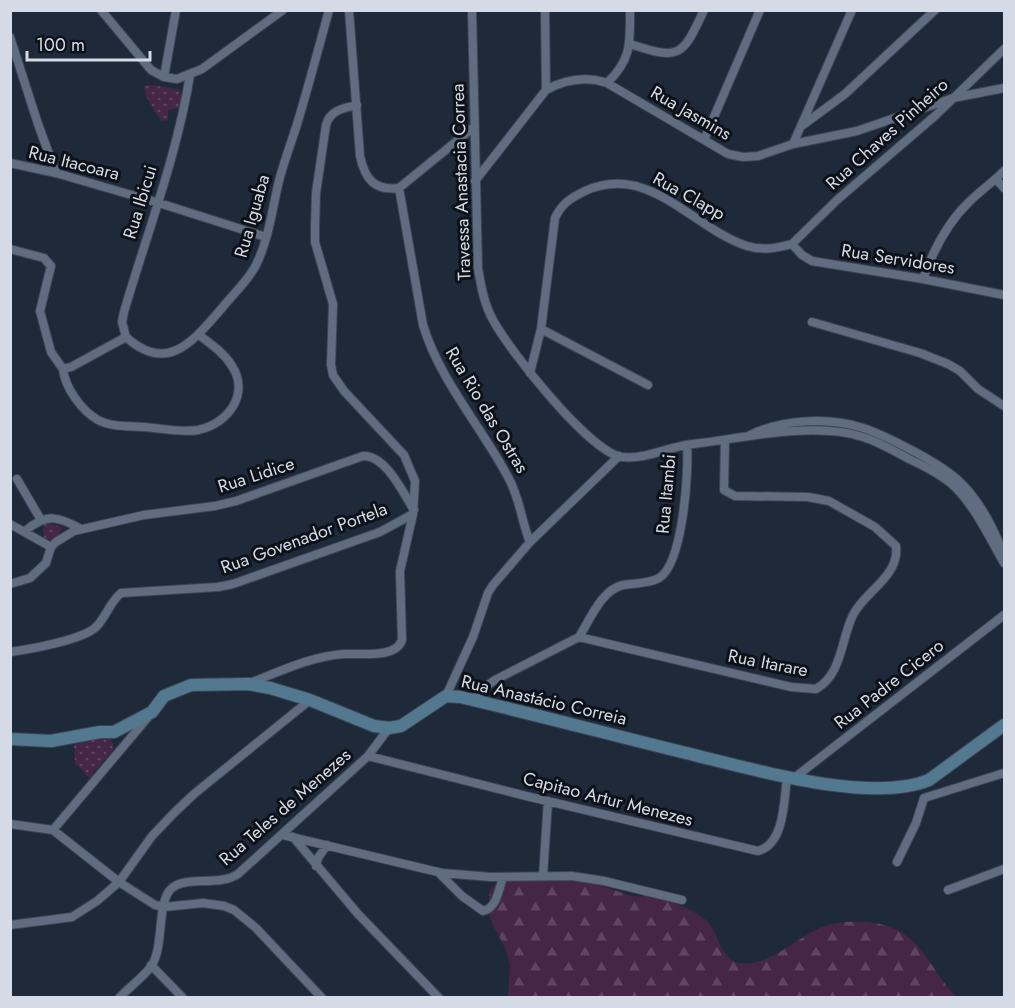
<svg xmlns="http://www.w3.org/2000/svg" width="1015" height="1008" font-family="Jost,sans-serif">
<style>
.forest{fill:url(#forest-firs)}
.park{fill:url(#park-dots)}
.lines{fill:none;stroke-linecap:round;stroke-linejoin:round}
.street-casing{stroke:#3d4654;stroke-width:10}
.secondary-casing{stroke:#3d4654;stroke-width:14}
.street{stroke:#606d80;stroke-width:8}
.secondary{stroke:#537990;stroke-width:12}
.labels{text-anchor:middle;dominant-baseline:central;stroke-width:6;stroke-linejoin:round;paint-order:stroke}
.street-label{font-size:18px;fill:#d4dbe6;stroke:#0d1219}
</style>
<defs>
<pattern id="forest-firs" width="22" height="20" patternUnits="userSpaceOnUse" patternTransform="scale(1.5)"><rect width="22" height="20" fill="#452646"/><path d="M5 1l3.5 6h-7zM16 11l3.5 6h-7z" fill="#5f4561"/></pattern>
<pattern id="park-dots" width="8" height="8" patternUnits="userSpaceOnUse" patternTransform="scale(1.5)"><rect width="8" height="8" fill="#452646"/><path d="M2 2h.1M6 6h.1" fill="none" stroke="#5f4561" stroke-width="1.8" stroke-linecap="round"/></pattern>
</defs>
<rect width="100%" height="100%" fill="#1e2a3a"/>
<path class="forest" d="M531 872C546 874 562 875 576 878 596 882 614 891 633 896 639 897 645 896 651 897 669 899 692 909 706 920 719 932 719 958 738 963 765 969 794 940 816 930 840 918 878 919 901 932 927 948 936 978 957 997H508L510 965 506 950 492 923 488 910 490 890 499 880Z"/>
<path class="park" d="M151 85 177 89 181 92 182 102 180 108 168 110V120L161 121 146 96 144 86Z
M45 523 63 527 59 535 50 540 44 538 43 530Z
M108 735 113 744V750L89 778 75 763 74 745Z"/>
<g class="lines">
<g class="street-casing">
<path id="street" d="M101 10 151 70 164 77 177 79 202 69 283 10
M349 10 360 156C365 179 374 191 399 188L474 127
M472 10 478 268C481 286 484 304 493 320 509 350 589 452 622 457 646 460 669 446 693 444 745 438 812 421 863 437 879 442 894 451 909 459 924 466 942 475 955 487 976 508 989 537 1004 563
M545 10 546 90
M10 37 38 124 56 173
M630 44C679 60 682 58 704 10
M164 77 176 10
M607 83C632 59 630 43 630 10
M803 125 845 94 935 10
M704 140 760 10
M793 144 852 10
M10 163 56 173 159 203 266 237
M996 179 1004 188
M475 181 546 90C566 79 586 76 607 83L728 154 743 157 758 156 793 144 857 131 953 98 1004 88
M399 188 423 325C440 381 481 426 508 477 520 498 521 520 530 542
M792 244 837 200 936 115 1004 49
M792 244 802 255 812 261 923 279 1004 295
M10 249 44 258 51 266 40 311 51 352 63 369 71 367 126 337
M923 279C933 251 947 223 969 202 980 191 993 182 1004 171
M812 322 920 353 948 364 960 371 978 389 1004 406
M541 329 648 385
M126 337C168 375 194 340 222 308 233 294 248 281 256 265 269 239 272 209 279 181 284 161 292 141 298 121 309 84 319 47 329 10
M126 337 122 322 124 312C147 233 177 156 190 75
M63 369C65 388 82 411 98 420 111 427 129 426 143 427 161 428 181 433 198 430 228 424 250 394 232 366 224 353 211 344 199 335
M530 373 541 329 555 218C562 203 571 198 585 191 649 162 692 228 747 246 763 251 777 248 792 244
M750 435C783 419 828 417 863 428 882 434 900 444 917 453 933 462 951 472 963 485 980 503 992 525 1001 548
M17 479 41 520
M10 524 51 547
M25 531C47 513 58 516 81 529
M10 584 30 578 46 563 51 547 56 542 74 531 144 515 215 506 236 501 363 456C386 455 403 493 414 510
M579 637C590 620 601 590 623 585 634 583 649 584 659 578 683 564 689 471 687 445
M10 652C31 649 82 640 96 627 106 617 110 602 121 593L218 587 233 584 380 532 413 514
M250 683C281 671 309 657 343 654 360 653 396 659 402 640L400 571 413 514 415 481 404 455 344 391 333 375 331 365 333 304 315 242V227L316 193 326 125C330 110 344 108 357 105
M446 696 473 637 488 593 493 585 530 542 619 456
M472 700 485 687 495 680 579 637 791 687 816 689C842 675 841 639 853 615 864 592 900 576 896 546L875 527 829 501 808 497 735 496 724 490 725 440
M368 756 526 796 758 851C785 844 784 799 787 777
M794 778 1004 615
M924 798 1004 773
M10 824 53 830 119 882 155 905 164 907 203 903 224 906 234 910 256 928 322 998
M53 830 149 716
M283 835 442 873 491 877 572 876 604 881 682 900
M293 837 358 914 439 998
M897 862 916 823 924 798
M316 866 318 858 327 845
M438 872 462 896 483 911C497 908 499 889 503 877
M543 876 548 801
M948 890 1004 869
M10 925 72 917 97 901 119 882 152 836 175 812 194 794 310 700
M151 965 183 998
M119 998C129 987 144 977 152 965 164 946 157 902 171 889 185 875 219 887 238 874L368 756 389 728"/>
</g>
<g class="secondary-casing">
<path id="secondary" d="M10 739 51 741 100 732H114L152 712 164 696 191 685 248 684 270 688 310 700 374 726 389 728 401 726 446 696 460 697C534 714 608 734 682 752 745 767 869 805 929 780L1004 725"/>
</g>
<use href="#street" class="street"/>
<use href="#secondary" class="secondary"/>
</g>
<g class="labels">
<g class="street-label">
<text transform="translate(691 113) rotate(30)">Rua Jasmins</text>
<text transform="translate(887 134) rotate(-42)">Rua Chaves Pinheiro</text>
<text transform="translate(74 163) rotate(14)">Rua Itacoara</text>
<text transform="translate(461 182) rotate(-92)">Travessa Anastacia Correa</text>
<text transform="translate(689 196) rotate(29)">Rua Clapp</text>
<text transform="translate(140 202) rotate(-73)">Rua Ibicui</text>
<text transform="translate(252 216) rotate(-74)">Rua Iguaba</text>
<text transform="translate(898 259) rotate(9)">Rua Servidores</text>
<text transform="translate(487 410) rotate(59)">Rua Rio das Ostras</text>
<text transform="translate(256 475) rotate(-18)">Rua Lidice</text>
<text transform="translate(666 494) rotate(-85)">Rua Itambi</text>
<text transform="translate(304 538) rotate(-20)">Rua Govenador Portela</text>
<text transform="translate(768 663) rotate(11)">Rua Itarare</text>
<text transform="translate(889 684) rotate(-38)">Rua Padre Cicero</text>
<text transform="translate(544 700) rotate(13)">Rua Anastácio Correia</text>
<text transform="translate(608 799) rotate(14)">Capitao Artur Menezes</text>
<text transform="translate(285 807) rotate(-41)">Rua Teles de Menezes</text>
</g>
</g>
<rect width="1015" height="1008" fill="none" stroke="#d4dbe6" stroke-width="24"/>
<path d="M27 51v9h123v-9" fill="none" stroke="#d4dbe6" stroke-width="3"/>
<text x="36" y="51" font-size="18" fill="#d4dbe6" stroke="#0d1219" stroke-width="4.5" paint-order="stroke">100 m</text>
</svg>
